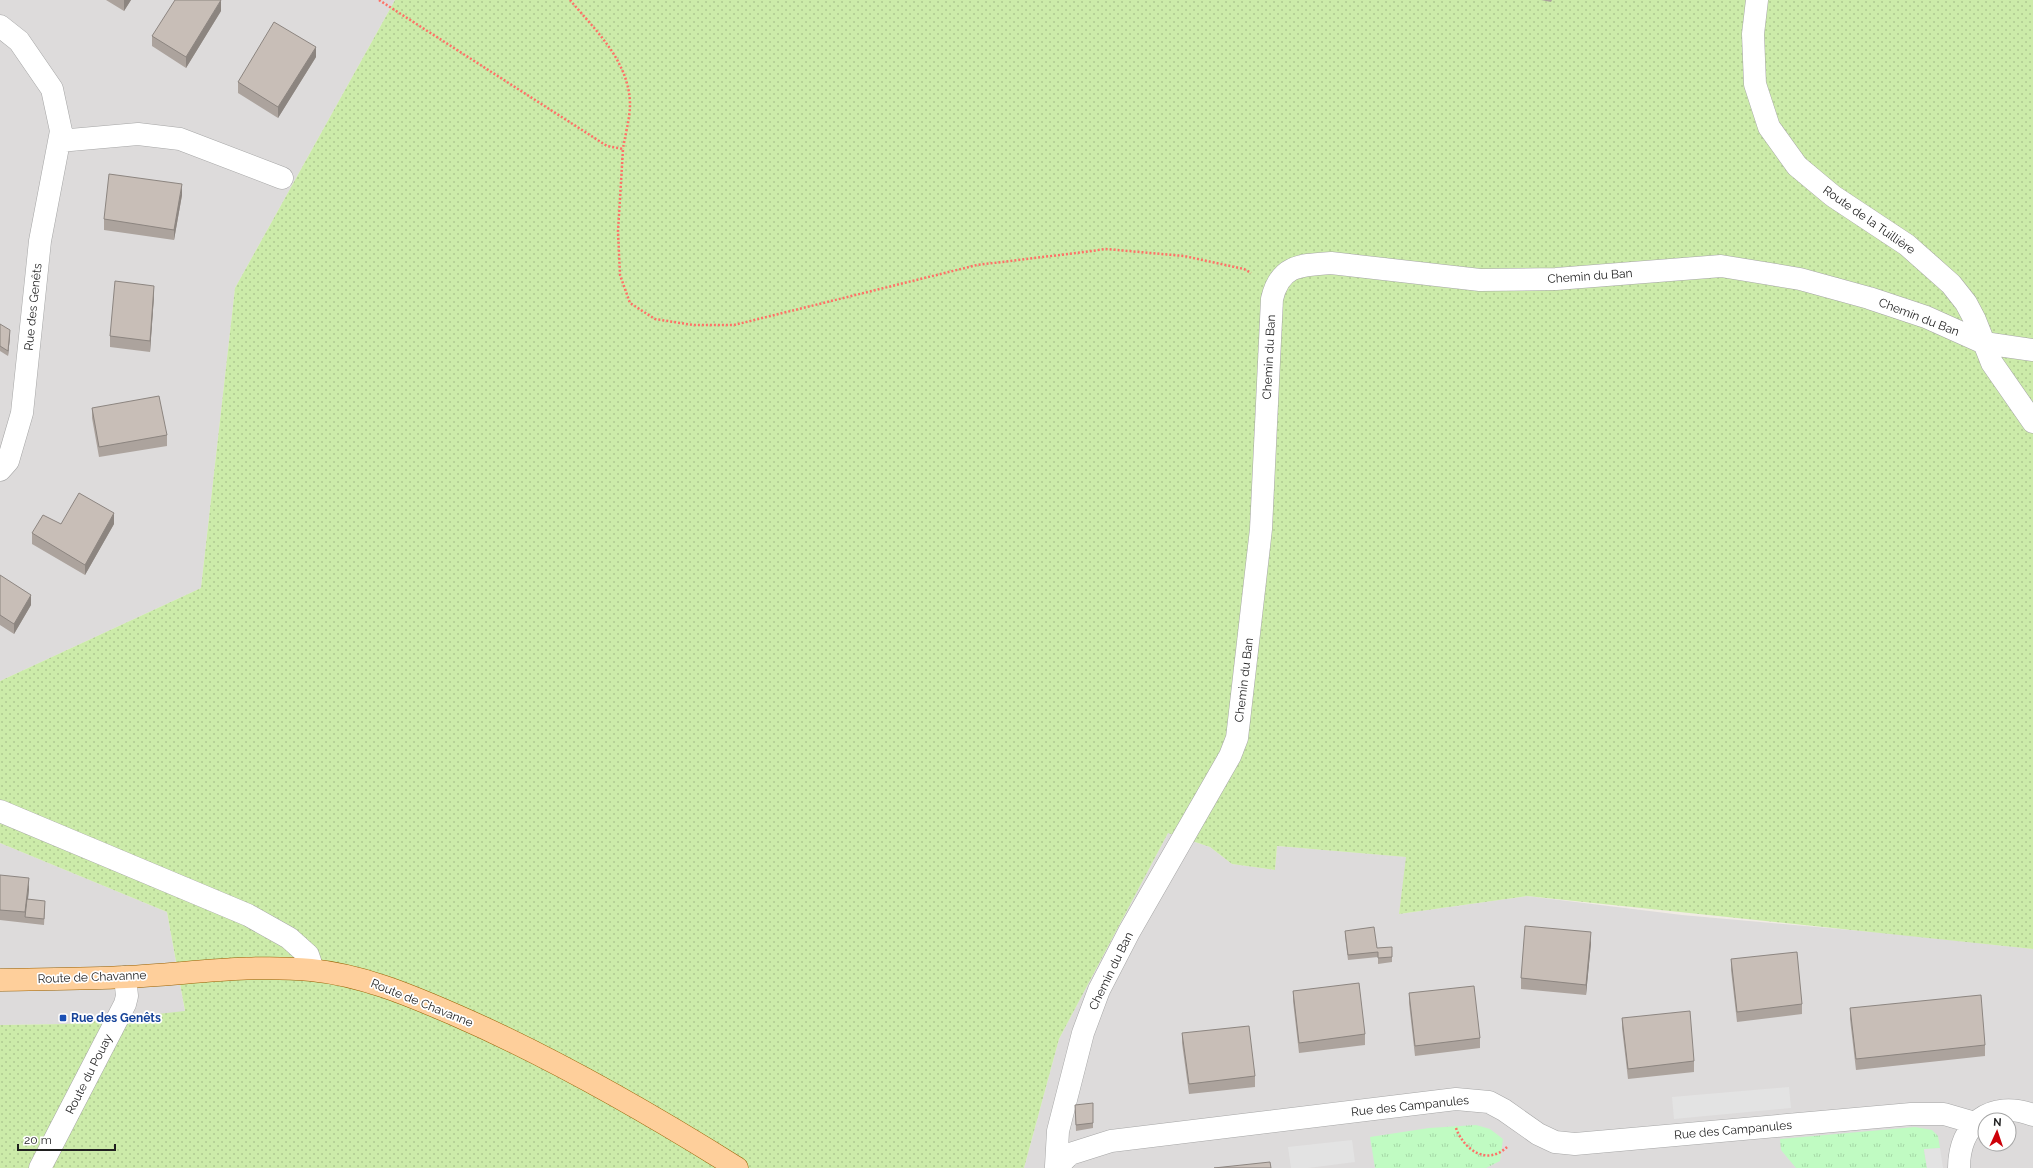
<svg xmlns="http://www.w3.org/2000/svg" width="2033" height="1168" font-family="Raleway,sans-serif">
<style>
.residential{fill:#dddbdb;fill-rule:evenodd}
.grass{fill:url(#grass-dots)}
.park{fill:url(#park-tufts)}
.parking{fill:#e3e3e3}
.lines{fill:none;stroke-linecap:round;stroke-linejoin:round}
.minor-casing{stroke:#a6a6a6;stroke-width:23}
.major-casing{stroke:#996000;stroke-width:23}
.path{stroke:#fe7167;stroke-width:2.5;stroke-dasharray:2 2;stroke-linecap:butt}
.minor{stroke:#fff;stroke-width:22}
.major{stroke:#fecf9b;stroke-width:22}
.wall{fill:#aca39d}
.shaded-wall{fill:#8c8580}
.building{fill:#c8beb7;stroke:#8c8580}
.transit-dot{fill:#1a4fb4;stroke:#fff;stroke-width:1.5}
.labels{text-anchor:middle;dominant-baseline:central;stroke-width:3.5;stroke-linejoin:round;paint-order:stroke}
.street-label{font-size:12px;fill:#1f1f1f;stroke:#fff}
.transit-label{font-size:12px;font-weight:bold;fill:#164399;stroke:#fff;text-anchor:start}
</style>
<defs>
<pattern id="grass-dots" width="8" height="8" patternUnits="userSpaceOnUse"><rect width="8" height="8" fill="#cceba9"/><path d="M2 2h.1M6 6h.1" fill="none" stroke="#afc991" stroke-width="1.8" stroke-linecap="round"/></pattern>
<pattern id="park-tufts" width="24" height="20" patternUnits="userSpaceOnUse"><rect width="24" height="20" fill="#c0fbc2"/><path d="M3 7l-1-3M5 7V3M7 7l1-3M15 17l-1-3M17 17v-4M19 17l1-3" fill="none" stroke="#a5d7a6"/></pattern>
</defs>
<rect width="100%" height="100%" fill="#f0ebe4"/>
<path class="residential" d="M0 0H395L235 288 201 588 0 681Z
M1168 833 1210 847 1232 864 1275 870 1277 846 1407 857 1399 914 1527 896 1682 915 1895 934 2033 949V1168H1024L1059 1039ZM1985 1120H2009V1144H1985Z
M0 843 167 912 185 1012 66 1024 0 1025Z"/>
<path class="grass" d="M395 0H2033V949L1527 896 1399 914 1406 857 1277 846 1275 870 1232 864 1210 847 1168 833 1059 1039 1024 1168H0V1025L66 1024 185 1011 167 912 0 843V681L201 588 235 288Z"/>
<path class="park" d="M1476 1125 1490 1129 1503 1139 1500 1161 1486 1168H1375L1370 1137 1429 1128Z
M1915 1127 1932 1130 1938 1136 1940 1148 1924 1150 1927 1168H1796L1781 1150 1780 1139Z"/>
<path class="parking" d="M1789 1087 1791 1108 1674 1119 1672 1097Z
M1352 1140 1355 1162 1308 1168H1291L1288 1147Z
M1940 1148 1943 1168H1927L1924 1149Z"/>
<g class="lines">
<g class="minor-casing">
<path id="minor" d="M1757 0 1753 34 1755 84 1769 127 1797 166 1833 196 1907 245 1951 284 1966 303 1975 320 1992 363 2033 422
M0 26 19 41 52 89 61 131 40 241 22 413 8 461 0 470
M59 141 138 134 180 139 282 178
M0 811 248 915 289 938 308 955 313 970
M1056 1166 1058 1131 1083 1033 1099 990 1129 932 1230 756 1237 738 1261 529 1272 299C1280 265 1300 265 1331 263L1480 280 1556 279 1721 266 1800 279 1869 298 1926 317 1984 343 2033 350
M40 1168 125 1004 127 996 125 977
M1056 1168 1070 1154 1111 1141 1456 1099 1489 1102 1504 1110 1538 1134 1555 1142 1575 1144 1911 1114H1944L1975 1123
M1959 1168C1959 1124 1991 1099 2033 1115"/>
</g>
<g class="major-casing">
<path id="major" d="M0 980C42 979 84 979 126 977 188 974 249 964 311 970 361 975 407 994 453 1014 552 1057 646 1111 737 1168"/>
</g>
<path class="path" d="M379 0 582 130 607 146 623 149 618 231 620 275 630 303 655 319 693 325H734L977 265 1084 252 1106 249 1184 256 1244 269 1251 273
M570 0C596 31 629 61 630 104 630 119 625 135 623 149
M1456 1128C1464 1150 1487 1166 1507 1147"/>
<use href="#minor" class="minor"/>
<use href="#major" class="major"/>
</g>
<path class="wall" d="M106 0H131L124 11Z
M1541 0H1552L1551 2Z
M221 11 186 68 152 46V36Z
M316 57 278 118 238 93V82Z
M182 195 174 240 104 230V219Z
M154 296 150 352 110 347V336Z
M0 324 10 336 8 356 0 351Z
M92 408 167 435V446L99 457 92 418Z
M61 524H114L85 575 32 544V533Z
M0 575 31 605 14 634 0 625Z
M0 875 29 889 28 899 45 906 44 925 0 920Z
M1345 931 1392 957V962L1378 964V957L1348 960 1345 936Z
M1591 943 1586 995 1521 989V978Z
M1731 959 1802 1004V1014L1737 1022 1731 970Z
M1293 991 1365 1034V1045L1299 1053 1293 1001Z
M1409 993 1480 1038V1048L1415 1056 1409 1003Z
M1850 1008 1985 1045V1056L1856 1070 1850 1019Z
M1622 1018 1694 1061V1072L1628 1079 1622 1028Z
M1182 1033 1255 1076V1087L1189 1094 1182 1043Z
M1075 1105 1093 1123V1128L1076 1131Z"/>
<path class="shaded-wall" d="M124 0H131L124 11Z
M221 0V11L186 68V57Z
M316 47V57L278 118V107Z
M182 184V195L174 240V230Z
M154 286V296L150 352V341Z
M10 330V336L8 356V351Z
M114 513V524L85 575V565Z
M31 595V605L14 634V624Z
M29 878V889L26 917H25V912Z
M1591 932V943L1586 995V985Z"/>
<path class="building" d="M175 0H221L186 57 152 36Z
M274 22 316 47 278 107 238 82Z
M109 174 182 184 174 230 104 219Z
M115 281 154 286 150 341 110 336Z
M0 324 10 330 8 351 0 346Z
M159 396 167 435 99 447 92 408Z
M79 493 114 513 85 565 32 533 43 515 61 524Z
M0 575 31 595 14 624 0 615Z
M0 875 29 878 25 912 0 910Z
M27 899 45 901 44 919 25 917Z
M1525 926 1591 932 1586 985 1521 978Z
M1374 927 1377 948 1392 947V957L1378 958V952L1348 955 1345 931Z
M1797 952 1802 1004 1737 1012 1731 959Z
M1359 983 1365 1034 1299 1043 1293 991Z
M1474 986 1480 1038 1415 1046 1409 993Z
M1981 995 1985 1045 1856 1059 1850 1008Z
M1690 1011 1694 1061 1628 1069 1622 1018Z
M1249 1026 1255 1076 1189 1084 1182 1033Z
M1093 1103V1123L1076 1125 1075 1105Z
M1270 1162 1271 1168H1214Z"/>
<rect class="transit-dot" x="59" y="1014" width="8" height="8" rx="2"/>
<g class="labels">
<g class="street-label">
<text transform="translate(1869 220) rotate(35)">Route de la Tuillière</text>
<text transform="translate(1590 276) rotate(-4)">Chemin du Ban</text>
<text transform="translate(33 307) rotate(-84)">Rue des Genêts</text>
<text transform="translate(1919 317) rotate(21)">Chemin du Ban</text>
<text transform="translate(1269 357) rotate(-87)">Chemin du Ban</text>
<text transform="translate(1244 680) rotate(-83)">Chemin du Ban</text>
<text transform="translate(1111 971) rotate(-64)">Chemin du Ban</text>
<text transform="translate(92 977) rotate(-2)">Route de Chavanne</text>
<text transform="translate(422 1003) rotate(22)">Route de Chavanne</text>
<text transform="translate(89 1074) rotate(-63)">Route du Pouay</text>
<text transform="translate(1410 1106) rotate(-6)">Rue des Campanules</text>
<text transform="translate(1733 1130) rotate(-5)">Rue des Campanules</text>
</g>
<g class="transit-label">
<text x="71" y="1018">Rue des Genêts</text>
</g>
</g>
<g transform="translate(1997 1132) rotate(3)"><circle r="19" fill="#ffffff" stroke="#a5a5a5"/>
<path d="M0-3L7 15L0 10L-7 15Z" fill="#cd0009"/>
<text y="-6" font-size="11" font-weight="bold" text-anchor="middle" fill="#1f1f1f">N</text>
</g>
<path d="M18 1144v6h97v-6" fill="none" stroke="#1f1f1f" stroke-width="2"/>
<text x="24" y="1144" font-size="12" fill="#1f1f1f" stroke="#ffffff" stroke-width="3" paint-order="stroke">20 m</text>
</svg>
